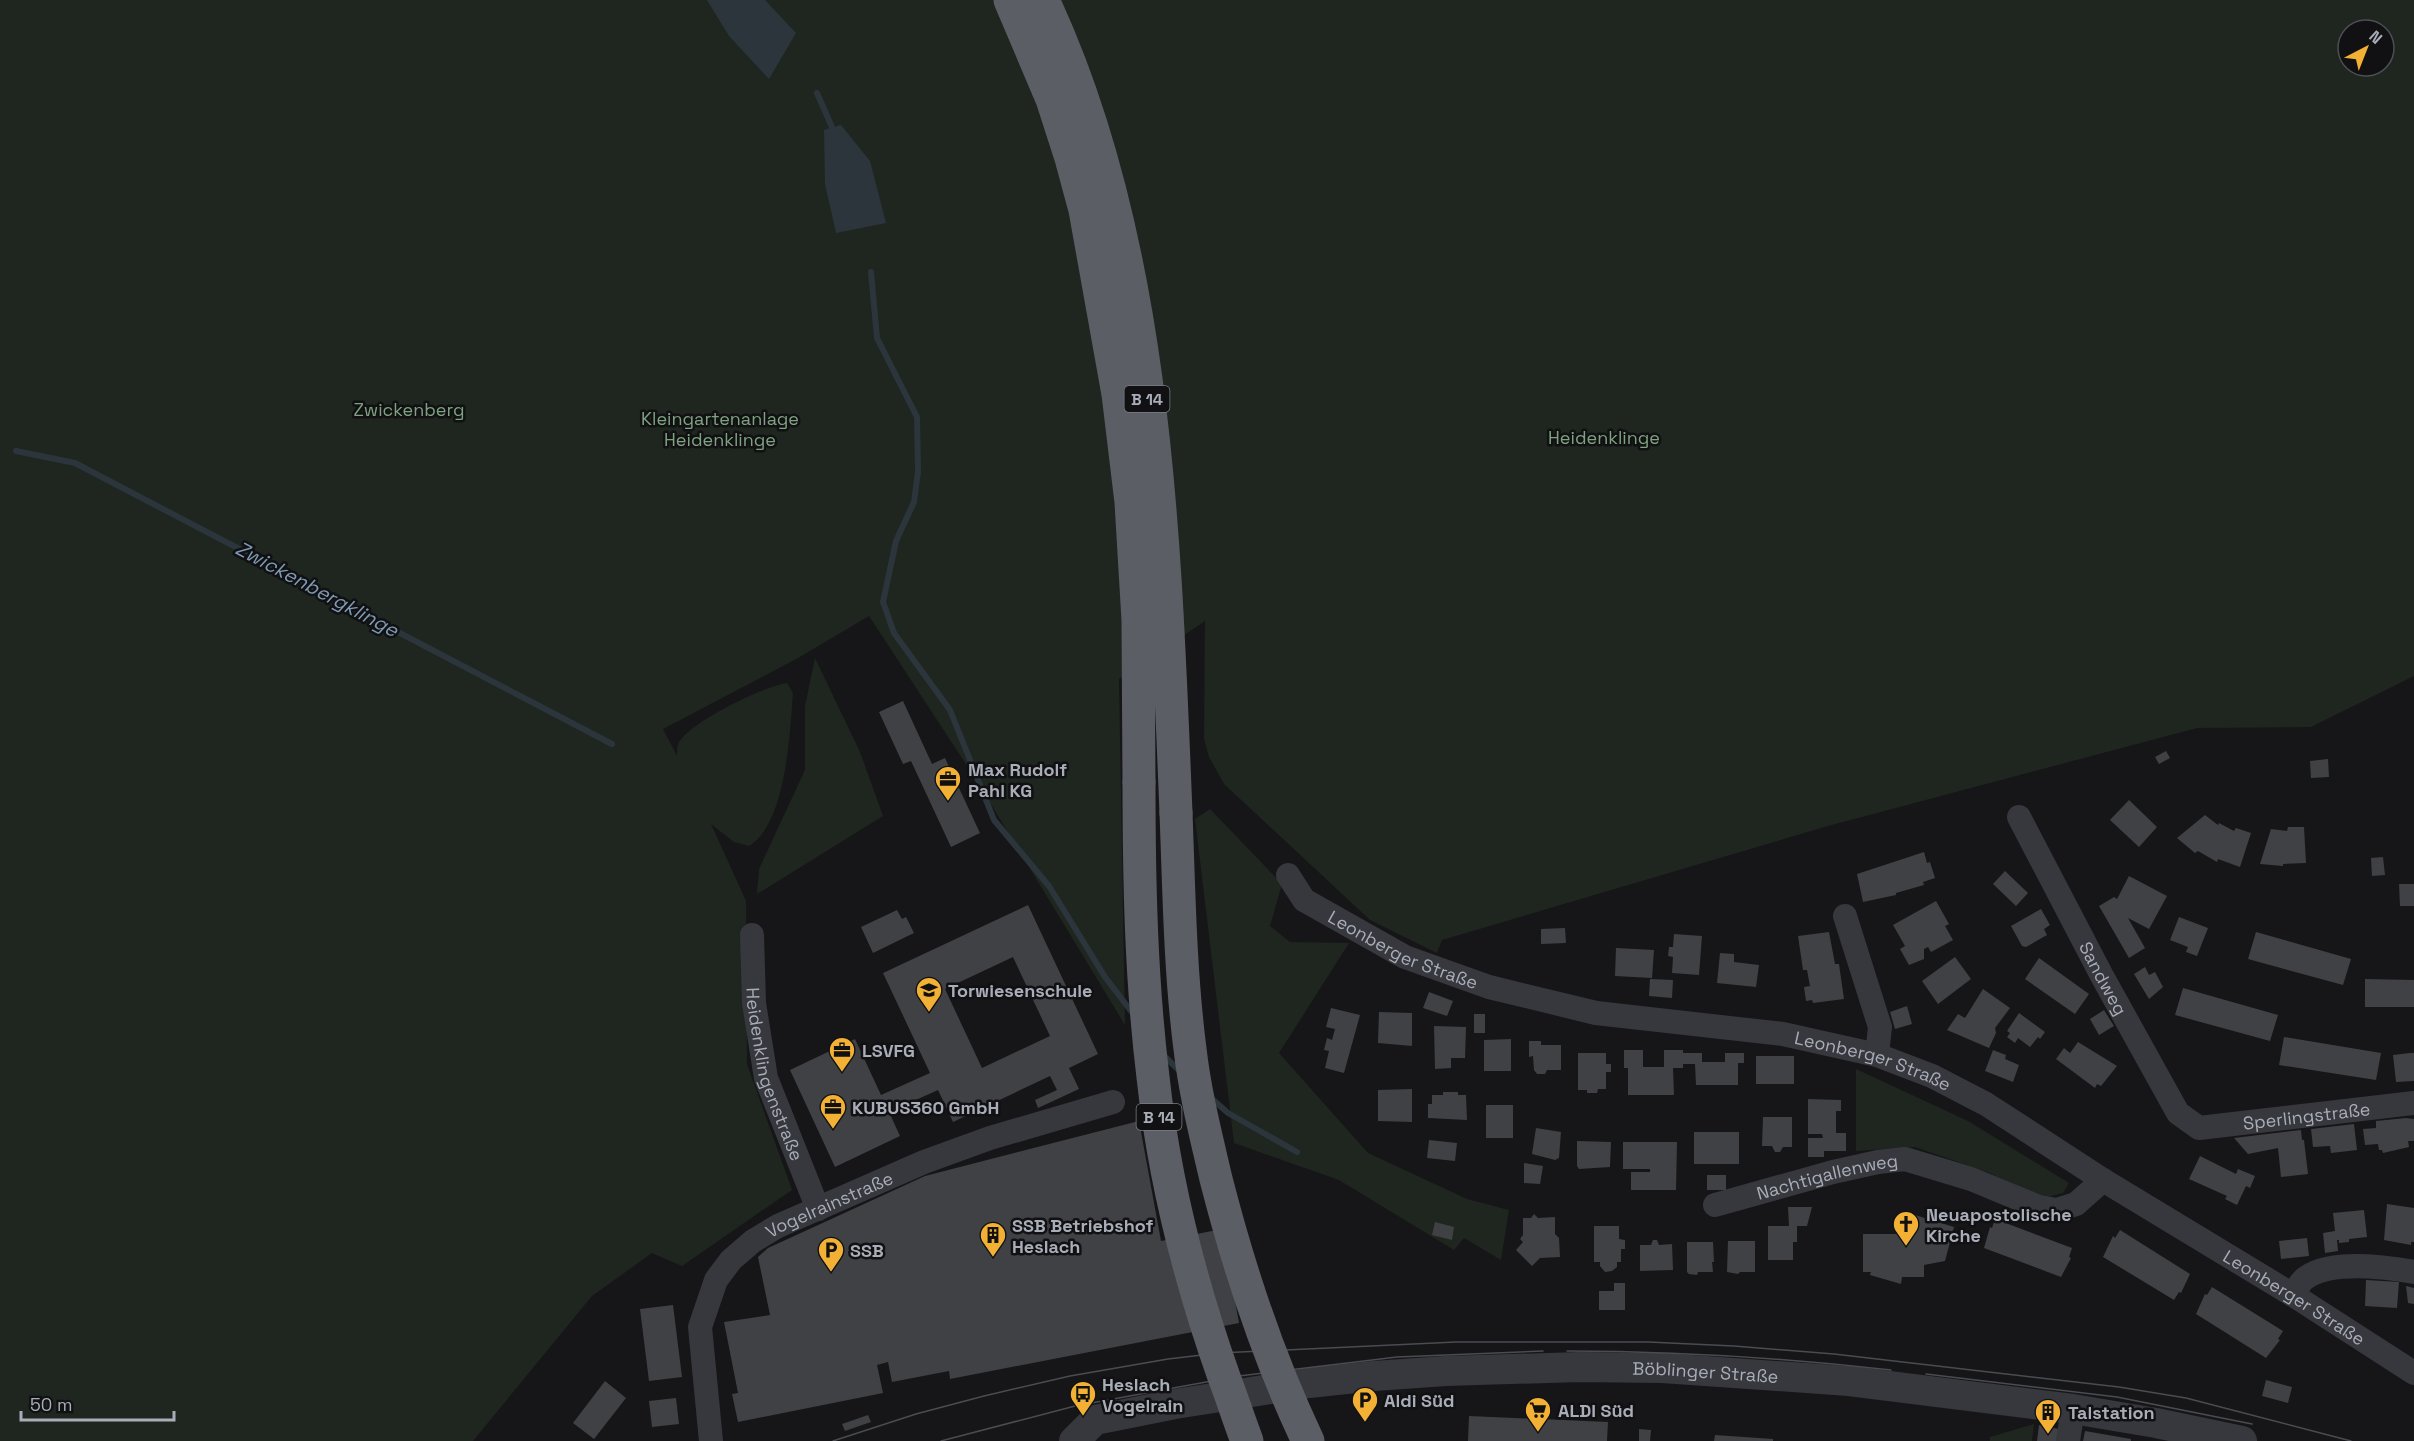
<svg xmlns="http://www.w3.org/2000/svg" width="2414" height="1441" font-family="'Space Grotesk',sans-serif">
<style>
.green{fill:#1e261f;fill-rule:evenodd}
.water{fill:#2c353c}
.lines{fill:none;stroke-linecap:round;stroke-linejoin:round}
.stream{stroke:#2c353c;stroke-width:6}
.building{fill:#404145;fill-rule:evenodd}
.minor{stroke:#37383d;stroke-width:24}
.tertiary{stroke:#37383d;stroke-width:30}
.trunk{stroke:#5b5e65;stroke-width:33}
.tram{stroke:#4a4c52;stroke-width:1.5}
.trunk-bridge{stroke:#5b5e65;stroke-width:33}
.labels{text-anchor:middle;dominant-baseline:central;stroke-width:5;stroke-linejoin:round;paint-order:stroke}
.shield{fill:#111113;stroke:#7b7e86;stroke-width:1.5}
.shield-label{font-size:16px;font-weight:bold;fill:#a8adb8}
.park-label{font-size:18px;fill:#7fa381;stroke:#111113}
.poi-label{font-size:18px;font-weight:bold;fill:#a8adb8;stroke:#111113;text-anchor:start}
.street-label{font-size:18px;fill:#a8adb8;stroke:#111113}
.water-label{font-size:20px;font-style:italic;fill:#7f9bb3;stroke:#111113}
</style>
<rect width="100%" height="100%" fill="#161618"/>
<path class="green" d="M0 0H2414V676L2311 727 2197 728 1828 826 1442 940 1437 953 1370 920 1224 784 1209 757 1204 739 1205 621 1119 679 1125 1025 975 778 869 616 798 658 663 729 677 756C677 751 677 747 679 742 692 721 762 687 787 683L793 693C790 733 786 824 749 846L734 842 711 824 746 901 747 1064 792 1190 682 1266 652 1253 592 1296 473 1441H0ZM2348 30H2384V66H2348Z
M815 658 860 752 883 816 757 894 759 869 805 770V706Z
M1210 809 1282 884 1270 926 1290 942 1349 943 1279 1053 1368 1153 1467 1199 1509 1210 1501 1260 1464 1238 1454 1250 1339 1180 1234 1143 1195 819Z
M1856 1069 1968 1121 2069 1183 2063 1193 2044 1198 1987 1172 1915 1147 1856 1151Z
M2034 1424 2032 1441H1990V1437Z"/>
<path class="water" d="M707 0H765L796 33 769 79 729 36Z
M841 125 870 161 886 223 836 233 825 184 824 130Z"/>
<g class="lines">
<path class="stream" d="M817 93 835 134
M871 272 877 338 917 417 918 472 914 502 896 541 883 602 894 633 950 710 994 820 1049 886 1105 977 1134 1015
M16 451 75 463 612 744
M1163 1055 1182 1073
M1210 1097 1228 1113 1297 1152"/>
</g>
<path class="building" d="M903 701 932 764 945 758 980 833 951 847 911 761 903 764 879 712Z
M2166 751 2170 758 2159 764 2155 757Z
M2328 759 2329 777 2311 778 2310 761Z
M2129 800 2157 827 2139 847 2110 820Z
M2205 815 2218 825 2219 823 2234 831 2236 828 2251 833 2240 867 2218 859 2217 862 2198 851 2195 853 2177 838Z
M2288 827H2304L2306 863 2283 864V866L2260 864 2271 829 2287 831Z
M1924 852 1927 863 1930 862 1935 878 1923 882 1924 885 1896 893V895L1863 902 1857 874Z
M2383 857 2385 875 2372 876 2371 858Z
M2005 871 2028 893 2016 906 1993 884Z
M2129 876 2167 896 2149 929 2128 918 2145 948 2129 958 2099 906 2114 897 2117 899Z
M2399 884H2414V906H2400Z
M1936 901 1949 924 1945 926 1953 940 1931 952 1928 947 1924 949V959L1909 965 1900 949 1905 946 1893 925Z
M1028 905 1098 1054 1069 1068 1079 1089 1038 1108 1035 1100 1057 1090 1050 1076 953 1122 938 1090 889 1112 900 1136 835 1167 790 1070 855 1039 881 1095 930 1073 883 973ZM1013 957 1050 1036 982 1068 945 989Z
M2041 909 2050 925 2044 929 2047 935 2026 947 2022 946 2011 926Z
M897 910 902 919 906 917 914 933 873 953 861 927Z
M2179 917 2208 928 2197 956 2186 952 2188 947 2170 940Z
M1565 928 1566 943 1541 944V929Z
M1829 932 1835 964H1839L1844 999 1813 1003 1812 1000 1806 1001 1804 987 1810 986 1807 970H1803L1798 936Z
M2256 932 2351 959 2343 985 2248 959Z
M1674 934 1702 936 1699 975 1672 973 1673 957 1668 956 1669 947H1673Z
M1616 948 1654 950 1652 978 1615 976Z
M1720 953 1734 954V962L1759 965 1756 987 1717 983Z
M1955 957 1971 979 1938 1004 1922 981Z
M2039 958 2089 994 2075 1014 2025 979Z
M2145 967 2149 975 2155 972 2163 987 2149 999 2134 974Z
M1650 979 1673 980 1672 998 1649 996Z
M2365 979 2414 980V1007H2365Z
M2183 988 2278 1015 2270 1041 2175 1015Z
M1983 989 2010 1008 1995 1028 1996 1033 1989 1048 1947 1030 1958 1014 1965 1018Z
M1429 992 1453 1001 1447 1016 1423 1008Z
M1907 1006 1912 1024 1895 1029 1890 1012Z
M1331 1008 1360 1015 1344 1073 1325 1068 1329 1051 1324 1050 1327 1038 1332 1040 1335 1029 1326 1027Z
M2104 1010 2114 1026 2099 1035 2090 1019Z
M1379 1012 1412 1013V1046L1378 1043Z
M2019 1013 2045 1032 2040 1039 2038 1037 2030 1047 2018 1038 2015 1043 2007 1037 2010 1033 2007 1031Z
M1474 1014H1485V1033H1474Z
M1434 1026 1466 1027 1465 1058H1451V1068L1435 1069Z
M2284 1037 2381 1053 2376 1080 2279 1065Z
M1511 1039V1071H1484V1040Z
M1529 1041H1541V1045H1561V1070H1547L1545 1074H1537L1534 1070 1533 1056 1529 1057Z
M2078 1042 2117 1066 2101 1086 2097 1084 2095 1088 2056 1059 2064 1048 2070 1053Z
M1624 1050H1643V1067H1664V1050H1683V1053H1702V1062H1725V1053H1744V1063H1738V1085H1696L1695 1064H1683V1068H1673L1674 1095H1628V1068H1624Z
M1993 1050 2006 1055 2005 1059 2019 1065 2013 1082 1985 1071Z
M1578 1053H1606V1064H1611V1072H1606V1089H1598L1597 1093H1587V1090H1578Z
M2410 1053H2414V1081L2396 1082 2393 1055Z
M1756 1056H1794V1084H1756Z
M1412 1089V1122L1378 1121V1090Z
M1443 1092H1458V1095H1466L1467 1120 1428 1118V1104H1432V1095H1443Z
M1808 1099 1841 1100V1111H1836V1133H1846V1151H1824V1157H1808V1138H1823L1822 1134H1808Z
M1486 1105H1513V1138H1486Z
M1763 1117H1792V1147H1783L1780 1152H1775L1772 1146H1762Z
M2406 1118 2414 1119V1141H2408L2409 1147 2383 1153 2382 1150H2379L2378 1144 2365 1145 2363 1129 2376 1128V1121Z
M1139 1121 1161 1241 1222 1229 1239 1323 950 1379 949 1371 892 1382 888 1362 877 1365 883 1393 738 1422 732 1394 738 1393 724 1322 770 1315 758 1257 768 1248 925 1176Z
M2354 1124 2357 1150 2331 1153 2330 1146 2313 1147 2311 1129Z
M1536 1128 1561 1132 1559 1158 1555 1160 1532 1154Z
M2301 1130 2302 1140H2304L2308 1174 2281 1177 2278 1148 2248 1154 2234 1138Z
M1694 1132H1739V1164H1694Z
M1429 1140 1457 1143 1455 1161 1427 1158Z
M1577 1141 1611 1142 1610 1167 1579 1169 1577 1166Z
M1623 1142H1677L1676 1190H1631V1172H1650V1169H1623Z
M2200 1156 2236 1174 2238 1169 2255 1176 2250 1188 2246 1186 2237 1205 2225 1199 2227 1196 2189 1179Z
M1524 1163 1543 1166 1540 1184 1524 1183Z
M1707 1175H1726V1190H1707Z
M2387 1204 2414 1208V1242H2411V1245L2384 1240Z
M1788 1207H1812L1807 1226H1797V1242H1793V1260H1768V1226H1789Z
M2364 1210 2367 1237 2349 1239V1242L2339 1243V1240H2337L2338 1251 2325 1253 2323 1233 2335 1231 2333 1213Z
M1534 1214 1538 1218 1555 1217V1234L1559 1238 1560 1257 1540 1258 1532 1266 1516 1250 1523 1242 1520 1239 1523 1235V1218H1531Z
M1915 1215 1954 1227 1945 1261 1924 1265V1277H1902L1901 1284 1870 1275 1871 1272H1863V1234H1905L1904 1231H1911Z
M1995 1219 2072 1248 2069 1257 2071 1258 2061 1277 1984 1248 1990 1227 1992 1228Z
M1435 1222 1454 1227 1452 1240 1432 1235Z
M1594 1226H1619V1239L1625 1240V1249H1621V1262H1617V1267L1612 1271 1605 1272 1600 1266V1262H1594Z
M2120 1230 2190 1274 2181 1293 2179 1292 2174 1300 2103 1257 2113 1236 2115 1238Z
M2307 1238 2309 1256 2281 1259 2279 1241Z
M1653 1240H1657L1659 1245 1672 1244 1673 1270 1640 1271V1245H1651Z
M1728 1241H1755V1272H1740L1738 1274 1727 1272Z
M1687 1242H1713L1714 1262H1712L1713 1272H1698L1697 1275 1689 1274 1687 1272Z
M2366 1280 2399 1282 2397 1308 2365 1306Z
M1614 1283H1625V1310H1599V1291H1614Z
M2406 1286 2414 1288V1304L2408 1303Z
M2212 1287 2283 1331 2278 1339 2280 1340 2266 1358 2196 1314 2205 1294 2207 1295Z
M673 1305 682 1377 649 1381 640 1309Z
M2266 1380 2292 1387 2288 1403 2262 1396Z
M605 1381 626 1398 594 1439 573 1423Z
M676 1398 679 1424 652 1427 649 1401Z
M868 1415 871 1422 845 1431 842 1424Z
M1469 1416 1608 1422 1607 1441H1468Z
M2039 1425 2059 1429 2057 1441H2037Z
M1639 1429 1651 1430 1650 1441H1639Z
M2085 1431 2131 1439V1441H2083Z
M1715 1435 1773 1439V1441H1714Z"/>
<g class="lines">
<g class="minor">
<path id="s1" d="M2019 817 2102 976 2178 1113 2199 1128 2414 1103"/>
<path id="s2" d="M1288 875 1304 900 1405 957 1489 987 1596 1013 1783 1034 1877 1055 1932 1076 1986 1104 2103 1180 2293 1295 2414 1373"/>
<path d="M1845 916 1880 1027 1877 1055"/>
<path id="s3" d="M752 935 754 1003 766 1078 818 1209"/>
<path id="s4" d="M1715 1205 1833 1172 1878 1162 1905 1159 1971 1179 2039 1207 2057 1210 2076 1204 2103 1180"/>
<path d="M2293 1295C2296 1290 2301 1280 2307 1277 2332 1260 2386 1267 2414 1272"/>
<path id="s5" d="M711 1441 700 1327 716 1280 731 1260 753 1241 778 1226 924 1162 990 1138 1113 1102"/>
<path d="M2068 1441 2073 1409"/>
</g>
<path class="tertiary" id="s6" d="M1074 1441 1095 1420 1175 1404 1309 1383 1374 1376 1446 1371 1580 1367 1662 1368 1849 1381 2073 1409 2156 1423 2242 1441"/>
<path class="trunk" d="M1010 0 1052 99 1071 158 1085 210 1118 394 1131 502 1138 620 1139 782
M1043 0C1158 246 1165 545 1176 813"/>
<path class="tram" d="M1567 1351C1676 1351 1783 1358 1891 1370
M1926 1374 2117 1397 2252 1424
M833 1441 916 1414 984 1396 1070 1376 1168 1359 1219 1353 1456 1342H1648L1734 1346 1834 1354 2119 1387 2186 1398 2351 1441
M941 1441 1075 1406 1239 1376 1397 1357 1543 1351"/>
<path class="trunk-bridge" d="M1139 782C1139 880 1141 979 1153 1077 1164 1179 1190 1281 1224 1377 1232 1398 1239 1420 1247 1441
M1176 813C1179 891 1180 971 1190 1049 1195 1093 1206 1136 1216 1179 1239 1269 1268 1357 1308 1441"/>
</g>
<defs>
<g id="office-pin" transform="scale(1.35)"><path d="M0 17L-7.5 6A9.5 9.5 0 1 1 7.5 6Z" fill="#f2b134" stroke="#111113"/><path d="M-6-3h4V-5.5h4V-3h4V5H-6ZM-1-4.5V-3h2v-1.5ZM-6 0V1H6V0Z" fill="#111"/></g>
<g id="school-pin" transform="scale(1.35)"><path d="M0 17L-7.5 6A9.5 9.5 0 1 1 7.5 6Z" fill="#f2b134" stroke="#111113"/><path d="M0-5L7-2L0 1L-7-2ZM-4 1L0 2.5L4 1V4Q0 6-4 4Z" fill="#111"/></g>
<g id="church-pin" transform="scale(1.35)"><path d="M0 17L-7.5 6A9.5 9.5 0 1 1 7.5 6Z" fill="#f2b134" stroke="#111113"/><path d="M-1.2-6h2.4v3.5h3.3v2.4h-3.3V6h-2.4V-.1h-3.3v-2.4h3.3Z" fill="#111"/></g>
<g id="building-pin" transform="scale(1.35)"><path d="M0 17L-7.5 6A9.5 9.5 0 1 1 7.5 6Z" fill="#f2b134" stroke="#111113"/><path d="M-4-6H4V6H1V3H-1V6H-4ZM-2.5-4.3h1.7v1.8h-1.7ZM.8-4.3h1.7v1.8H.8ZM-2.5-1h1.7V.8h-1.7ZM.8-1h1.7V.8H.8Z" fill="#111"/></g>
<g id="parking-pin" transform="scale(1.35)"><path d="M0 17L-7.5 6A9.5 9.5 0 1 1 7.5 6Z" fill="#f2b134" stroke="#111113"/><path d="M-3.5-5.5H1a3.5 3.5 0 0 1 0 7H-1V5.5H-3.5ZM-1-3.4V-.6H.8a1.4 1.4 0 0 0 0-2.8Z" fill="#111"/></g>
<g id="bus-pin" transform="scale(1.35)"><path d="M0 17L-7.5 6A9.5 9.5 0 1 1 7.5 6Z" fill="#f2b134" stroke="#111113"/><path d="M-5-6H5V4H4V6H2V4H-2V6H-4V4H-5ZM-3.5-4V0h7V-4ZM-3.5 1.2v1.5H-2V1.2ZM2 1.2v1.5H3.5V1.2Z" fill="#111"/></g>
<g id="supermarket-pin" transform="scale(1.35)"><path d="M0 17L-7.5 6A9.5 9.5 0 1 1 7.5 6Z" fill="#f2b134" stroke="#111113"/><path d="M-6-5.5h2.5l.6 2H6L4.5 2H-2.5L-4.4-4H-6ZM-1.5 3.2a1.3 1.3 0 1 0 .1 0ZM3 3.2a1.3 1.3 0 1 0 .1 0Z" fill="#111"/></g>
</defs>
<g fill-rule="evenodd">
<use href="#office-pin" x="948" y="779"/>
<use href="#school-pin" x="929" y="990"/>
<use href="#office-pin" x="842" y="1050"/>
<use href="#office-pin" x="833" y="1107"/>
<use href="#church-pin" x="1906" y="1224"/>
<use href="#building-pin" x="993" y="1235"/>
<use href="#parking-pin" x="831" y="1250"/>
<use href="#bus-pin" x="1083" y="1394"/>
<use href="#parking-pin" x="1365" y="1400"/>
<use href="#supermarket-pin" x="1538" y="1410"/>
<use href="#building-pin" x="2048" y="1412"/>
</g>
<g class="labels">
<g class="shield">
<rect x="1124.5" y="386" width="45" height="26" rx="4.5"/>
<rect x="1136.5" y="1104" width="45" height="26" rx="4.5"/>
</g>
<g class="shield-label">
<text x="1147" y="399">B 14</text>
<text x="1159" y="1117">B 14</text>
</g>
<g class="park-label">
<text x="409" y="409">Zwickenberg</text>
<text x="720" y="418">Kleingartenanlage<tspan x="720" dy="21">Heidenklinge</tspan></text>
<text x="1604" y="437">Heidenklinge</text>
</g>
<g class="poi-label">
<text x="968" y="769">Max Rudolf<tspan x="968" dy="21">Pahl KG</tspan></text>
<text x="948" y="990">Torwiesenschule</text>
<text x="862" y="1050">LSVFG</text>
<text x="852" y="1107">KUBUS360 GmbH</text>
<text x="1926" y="1214">Neuapostolische<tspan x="1926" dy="21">Kirche</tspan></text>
<text x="1012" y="1225">SSB Betriebshof<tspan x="1012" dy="21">Heslach</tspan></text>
<text x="850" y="1250">SSB</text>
<text x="1102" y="1384">Heslach<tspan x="1102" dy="21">Vogelrain</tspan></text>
<text x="1384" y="1400">Aldi Süd</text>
<text x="1558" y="1410">ALDI Süd</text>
<text x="2068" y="1412">Talstation</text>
</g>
<g class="street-label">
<text stroke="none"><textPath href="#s2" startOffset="141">Leonberger Straße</textPath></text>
<text stroke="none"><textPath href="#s1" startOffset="182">Sandweg</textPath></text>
<text stroke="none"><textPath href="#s2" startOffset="627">Leonberger Straße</textPath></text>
<text stroke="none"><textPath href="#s3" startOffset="142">Heidenklingenstraße</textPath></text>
<text stroke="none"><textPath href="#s1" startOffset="470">Sperlingstraße</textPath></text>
<text stroke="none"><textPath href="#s4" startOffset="116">Nachtigallenweg</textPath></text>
<text stroke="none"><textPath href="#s5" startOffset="303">Vogelrainstraße</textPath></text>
<text stroke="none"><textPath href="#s2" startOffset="1113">Leonberger Straße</textPath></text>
<text stroke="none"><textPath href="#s6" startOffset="644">Böblinger Straße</textPath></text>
</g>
<g class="water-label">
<text transform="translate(317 589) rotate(28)">Zwickenbergklinge</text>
</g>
</g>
<g transform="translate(2366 48) rotate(42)"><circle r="28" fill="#111113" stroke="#4d4f55" stroke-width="1.5"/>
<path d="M0-4.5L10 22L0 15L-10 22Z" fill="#f2b134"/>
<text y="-9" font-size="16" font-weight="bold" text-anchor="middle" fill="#a8adb8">N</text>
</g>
<path d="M21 1411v9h153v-9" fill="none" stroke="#a8adb8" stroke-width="3"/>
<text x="30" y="1411" font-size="18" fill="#a8adb8" stroke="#111113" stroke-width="4.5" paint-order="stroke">50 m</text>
</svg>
